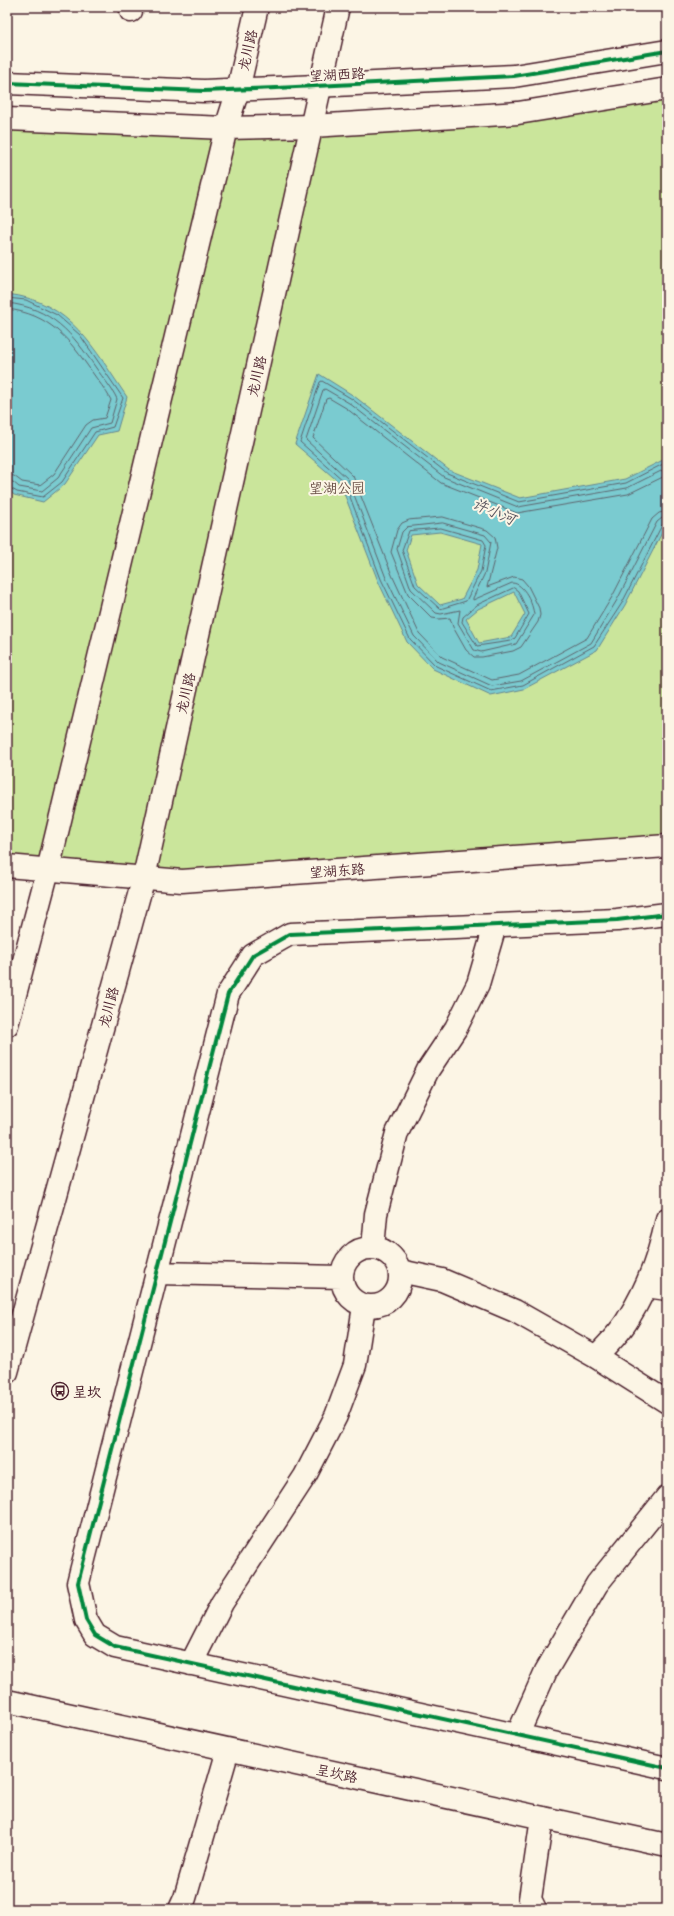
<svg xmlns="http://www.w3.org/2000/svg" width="674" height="1916" font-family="'Patrick Hand','LXGW WenKai TC',sans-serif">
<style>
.green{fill:#cae59b;stroke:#8a8263}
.water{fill:#7acbd0;stroke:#67868e;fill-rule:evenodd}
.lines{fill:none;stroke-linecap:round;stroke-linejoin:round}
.shore{stroke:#5d646d;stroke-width:1}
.street-casing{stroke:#4a1f2b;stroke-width:25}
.secondary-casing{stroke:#4a1f2b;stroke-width:25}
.highway-casing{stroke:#4a1f2b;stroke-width:25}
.street{stroke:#fcf5e5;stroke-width:22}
.secondary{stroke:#fcf5e5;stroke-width:22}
.highway{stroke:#fcf5e5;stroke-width:22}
.cycleway-casing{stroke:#fcf5e5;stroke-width:6}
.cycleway{stroke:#00873e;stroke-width:4}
.labels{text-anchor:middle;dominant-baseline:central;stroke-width:4;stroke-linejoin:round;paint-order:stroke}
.street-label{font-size:14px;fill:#4a1f2b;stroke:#fcf5e5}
.park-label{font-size:14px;fill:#6a5047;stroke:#fcf5e5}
.poi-label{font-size:14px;font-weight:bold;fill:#4a1f2b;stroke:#fcf5e5;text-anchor:start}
.water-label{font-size:15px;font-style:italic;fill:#58535d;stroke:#fcf5e5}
</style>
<rect width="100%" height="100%" fill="#fcf5e5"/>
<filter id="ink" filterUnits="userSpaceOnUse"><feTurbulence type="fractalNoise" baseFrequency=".025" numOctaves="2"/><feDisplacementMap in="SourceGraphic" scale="8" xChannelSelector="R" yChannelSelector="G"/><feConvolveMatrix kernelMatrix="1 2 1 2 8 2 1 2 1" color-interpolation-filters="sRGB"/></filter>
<g filter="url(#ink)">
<path class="green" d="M667 89V846L182 881 7 866V119L226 128Z"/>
<path class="water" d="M7 294C71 301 94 349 127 397L117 431 98 435 65 484 43 502 14 495 7 489Z
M319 374 354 396 449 470 520 498 625 479 667 458V523L625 605 597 650 524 689 491 696 433 669 407 642 378 581 340 483 295 444ZM440 532 482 544 477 570 462 599 440 605 418 584 406 550 411 535ZM514 592 525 614 511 637 479 643 466 619 478 609Z"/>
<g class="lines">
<path class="shore" d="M7 298 26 300 57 315 80 335 123 398 113 427 95 432 62 482 43 497 17 492 7 486
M7 303C52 308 72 333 96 368 103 378 112 388 117 399L110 423 91 428 58 478 42 491 19 487 13 482 7 481
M7 309C50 314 69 339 92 372 98 381 106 390 111 400L105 418 93 420 86 425 54 474 40 485 22 482 14 476 7 475
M667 462 626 483 519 502 447 473 352 399 322 381 320 382 300 442 344 481 381 579 410 639 436 666 491 691 523 685 594 646 622 603 662 525 667 522
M667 468 627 488 518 507 444 477 349 403 325 389 323 390 306 440 348 479 386 578 414 636 439 662 492 686 521 681 591 643 617 600 657 522 662 518 667 517
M667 475 628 494 517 513 441 483 346 408 329 398 326 399 313 438 353 476 392 575 419 633 442 657 492 680 519 675 587 638 612 597 652 519 659 513 667 511
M443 517 487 530 495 537 497 548 487 587 514 577 522 579 528 586 539 608 540 615 538 622 521 647 513 651 482 657H474L466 650 453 627 450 618 439 619 432 618 408 594 391 552 397 530 402 523 409 520Z
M443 523 485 535 491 542 485 573 473 598V600L512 583C524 583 533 604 534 615L516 644 481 652 474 650 458 623 460 610 441 614 436 613 411 589 397 549 402 532 407 527Z
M441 528 483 540 486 545 481 571 466 601 440 609 415 586 402 550 409 531Z
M514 588 518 591 529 614 515 638 511 641 477 646 462 622 463 617 477 605Z"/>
<g class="street-casing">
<path id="street" d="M131 11 132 7
M7 866 182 881 667 846
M667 914 617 920 290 934 253 955 228 994 78 1583 86 1620 95 1635 115 1647 667 1768
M342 1277a29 29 0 1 1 58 0a29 29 0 1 1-58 0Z
M373 1248 376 1214 397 1133 428 1070 456 1028 478 984 495 926
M400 1271 442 1280 515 1311 596 1357 667 1402
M156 1273 342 1277
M646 1286 667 1289
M596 1357C607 1345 620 1333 628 1319 647 1289 660 1254 667 1219
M191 1664 222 1603 305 1476 336 1416 355 1365 364 1306
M517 1736 546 1671 597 1584 667 1497
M180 1909 185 1898 228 1750
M535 1909 530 1899 542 1818"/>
</g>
<g class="secondary-casing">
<path id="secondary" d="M7 83 204 91 276 88 514 76 667 51
M7 119 226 128 312 126 518 113 667 89
M7 1701 667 1845"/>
</g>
<g class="highway-casing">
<path id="highway" d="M7 1025 48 870 226 128 238 90 257 7
M7 1372 144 877 338 7"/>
</g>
<use href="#street" class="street"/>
<use href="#secondary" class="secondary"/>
<use href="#highway" class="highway"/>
<g class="cycleway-casing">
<path id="cycleway" d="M7 83 204 91 276 88 514 76 667 51
M667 914 617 920 290 934 253 955 228 994 78 1583 86 1620 95 1635 115 1647 667 1768"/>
</g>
<use href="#cycleway" class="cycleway"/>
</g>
</g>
<defs>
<g id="bus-ring" transform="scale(0.9)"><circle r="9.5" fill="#fcf5e5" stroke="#4a1f2b" stroke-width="1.5"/><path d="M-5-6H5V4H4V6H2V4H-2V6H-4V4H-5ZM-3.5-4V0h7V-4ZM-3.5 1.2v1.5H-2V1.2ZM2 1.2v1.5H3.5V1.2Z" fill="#4a1f2b"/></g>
</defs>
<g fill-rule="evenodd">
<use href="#bus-ring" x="60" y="1391"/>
</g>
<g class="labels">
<g class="street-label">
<text transform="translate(247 50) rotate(-77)">龙川路</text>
<text transform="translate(337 74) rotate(-3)">望湖西路</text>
<text transform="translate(256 376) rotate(-77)">龙川路</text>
<text transform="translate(185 693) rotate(-77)">龙川路</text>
<text transform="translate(337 870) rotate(-4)">望湖东路</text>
<text transform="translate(108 1007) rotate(-75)">龙川路</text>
<text transform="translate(337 1773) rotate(12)">呈坎路</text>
</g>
<g class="park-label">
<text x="337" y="487">望湖公园</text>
</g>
<g class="poi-label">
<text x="73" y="1391">呈坎</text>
</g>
<g class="water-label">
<text transform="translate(494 511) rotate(23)">许小河</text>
</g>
</g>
<rect width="674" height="1916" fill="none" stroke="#fcf5e5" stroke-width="24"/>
<rect x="12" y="12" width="650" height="1892" fill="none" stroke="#4a1f2b" stroke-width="1.5" filter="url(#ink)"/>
</svg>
